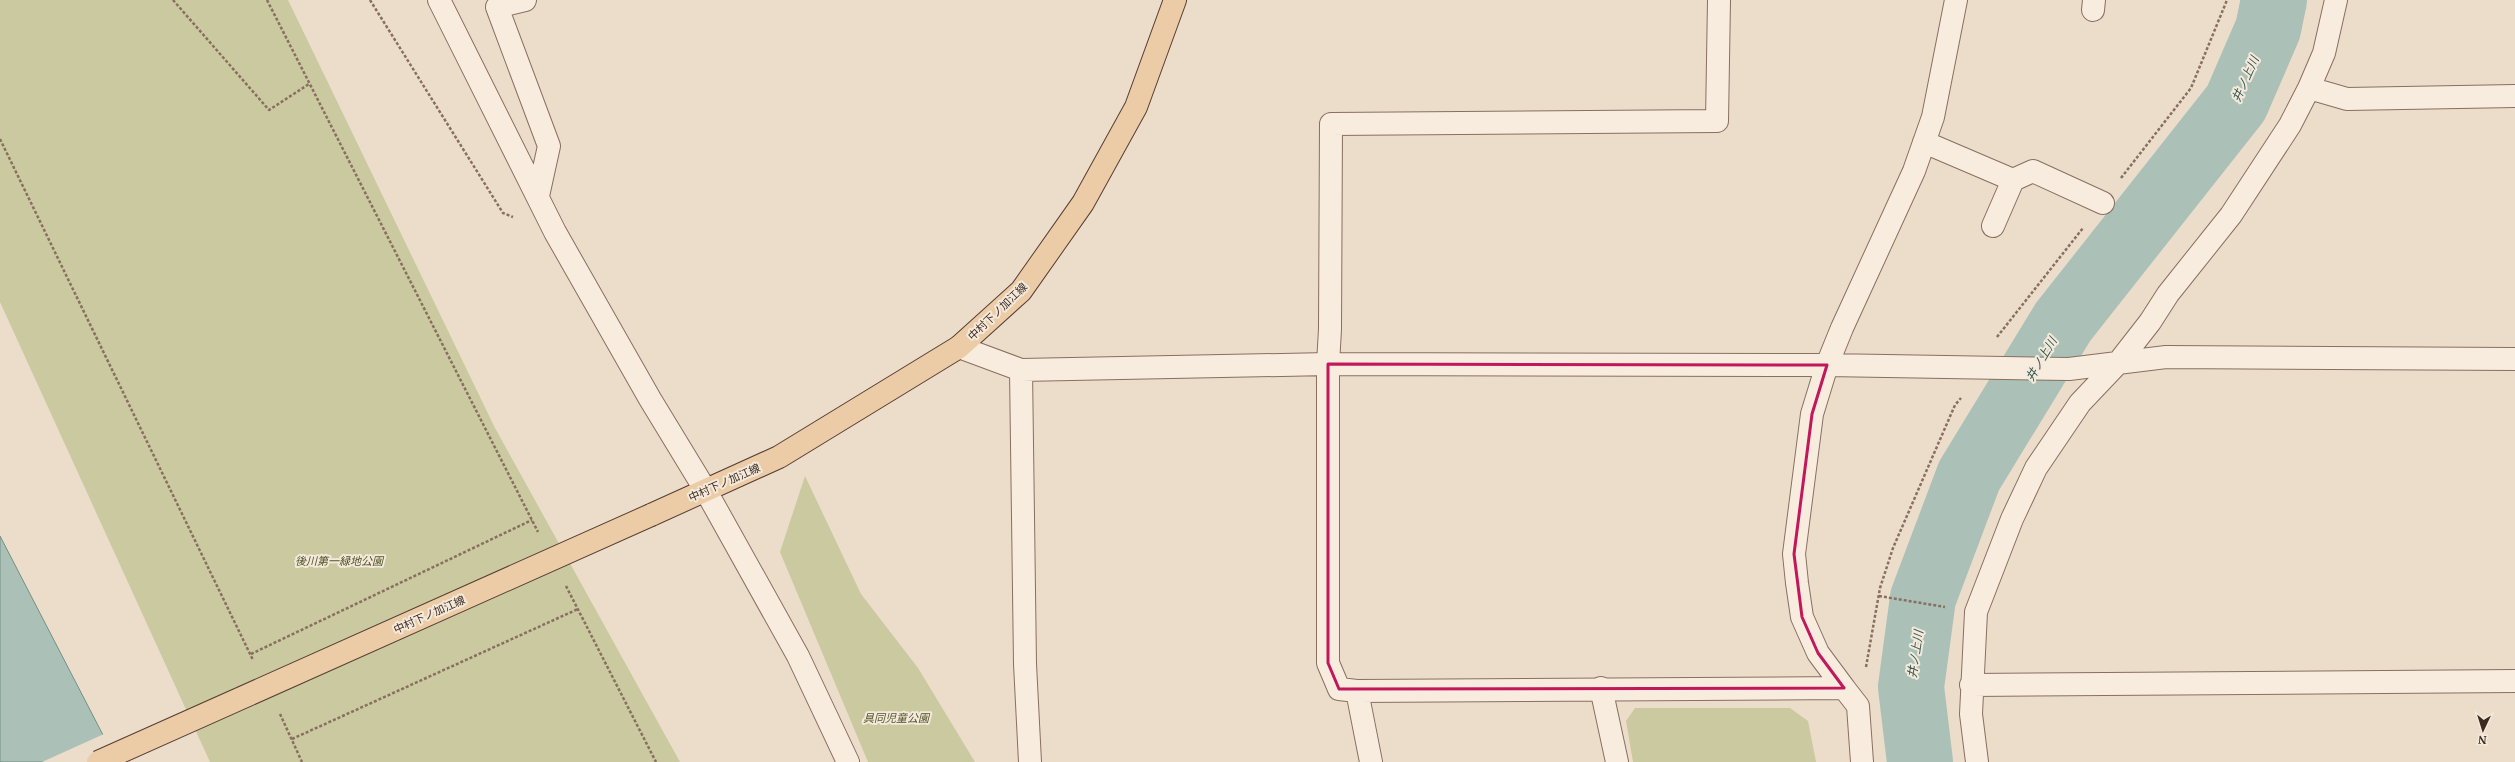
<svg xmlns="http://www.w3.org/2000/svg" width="2515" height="762" font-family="'Noto Serif','Noto Sans JP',serif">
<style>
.green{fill:#cac99f}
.water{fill:#abc1b7;stroke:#728f83}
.pier{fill:#ecddcb}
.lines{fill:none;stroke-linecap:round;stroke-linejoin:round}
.river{stroke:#abc1b7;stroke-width:66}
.minor-casing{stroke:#886f60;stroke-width:24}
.major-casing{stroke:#563e33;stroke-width:24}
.path{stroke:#886f60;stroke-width:2.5;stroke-dasharray:3 2;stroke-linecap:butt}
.minor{stroke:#f7ecde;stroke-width:22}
.major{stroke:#ebcca6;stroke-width:22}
.major-bridge-casing{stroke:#563e33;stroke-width:24;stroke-linecap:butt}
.major-bridge{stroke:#ebcca6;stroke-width:22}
.marked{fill:none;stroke:#c2185b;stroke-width:3;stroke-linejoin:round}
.labels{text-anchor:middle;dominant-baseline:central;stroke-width:4;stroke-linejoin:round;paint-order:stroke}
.street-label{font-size:11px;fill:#3a2a22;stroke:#f4e9da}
.park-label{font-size:11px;font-style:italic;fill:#50552a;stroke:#f4e9da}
.water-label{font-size:12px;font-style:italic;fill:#335850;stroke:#f4e9da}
</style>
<rect width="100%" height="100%" fill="#ecddcb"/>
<path class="green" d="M0 0H288L495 428 680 762H210L0 302Z
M805 476 861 594 918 668 975 762H868L780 552Z
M1635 708H1790L1808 721 1816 762H1633L1626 721Z"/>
<path class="water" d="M0 536 117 762H0Z"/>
<path class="pier" d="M104 734 119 762H42Z"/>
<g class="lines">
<path class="river" d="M1920 762 1911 687 1923 598 1969 476 2063 322 2236 103 2268 29 2274 0"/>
<g class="minor-casing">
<path id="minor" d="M439 0 555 232 650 399 706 491 798 656 848 762
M525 0 497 7 549 146 538 196
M2336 0 2324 53 2309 88 2347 99 2515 96
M2093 10 2094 0
M1924 142 2013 180 2033 171 2103 203
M1993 226 2013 180
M959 347 1021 370 1328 364 1827 365 2069 369 2166 357 2515 359
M1021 370 1025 664 1030 762
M1971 685 2515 681
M1601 688 1617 762
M1844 688 1818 653 1802 617 1797 583 1794 554 1812 414 1827 365 1842 328 1914 171 1933 117 1956 0
M1357 691 1844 688 1858 706 1862 762
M1371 762 1357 691 1339 689 1328 663V364L1330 329 1331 124 1717 121 1719 0
M1977 762 1971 714 1976 612 2012 519 2036 468 2080 403 2118 363 2150 322 2168 294 2231 215 2290 125 2309 88"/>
</g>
<g class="major-casing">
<path id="major" d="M651 515 779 457 959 347 1021 291 1083 203 1136 107 1175 0"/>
</g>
<path class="path" d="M173 0 269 110 309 84
M267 0 538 532
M370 0 503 213 513 217
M0 139 253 660
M2121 178 2191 88 2227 0
M1997 337 2083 228
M566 586 656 762
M1879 596 1945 607
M251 654 532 520
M1866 667 1880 588 1893 548 1955 405 1961 398
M280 714 302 762
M292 739 578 609"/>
<use href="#minor" class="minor"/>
<use href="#major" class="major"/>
<g class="major-bridge-casing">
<path id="major-bridge" d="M98 762 651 515"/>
</g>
<use href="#major-bridge" class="major-bridge"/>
</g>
<path class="marked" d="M1328 364 1827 365 1812 414 1794 554 1802 617 1818 653 1844 688 1339 689 1328 663Z"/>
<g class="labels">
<g class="street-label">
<text transform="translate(997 311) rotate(-44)">中村下ノ加江線</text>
<text transform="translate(724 482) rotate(-24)">中村下ノ加江線</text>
<text transform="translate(429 614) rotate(-24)">中村下ノ加江線</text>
</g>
<g class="park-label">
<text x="339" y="560">後川第一緑地公園</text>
<text x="896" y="717">具同児童公園</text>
</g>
<g class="water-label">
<text transform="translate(2245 79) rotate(-66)">井ノ上川</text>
<text transform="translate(2041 359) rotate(-59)">井ノ上川</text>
<text transform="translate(1915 654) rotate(-82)">井ノ上川</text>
</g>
</g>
<g transform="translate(2483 730) rotate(184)" stroke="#f4e9da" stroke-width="3" paint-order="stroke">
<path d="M0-3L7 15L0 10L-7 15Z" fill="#3a2a22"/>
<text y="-6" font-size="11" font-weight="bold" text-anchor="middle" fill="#3a2a22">N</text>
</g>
</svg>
